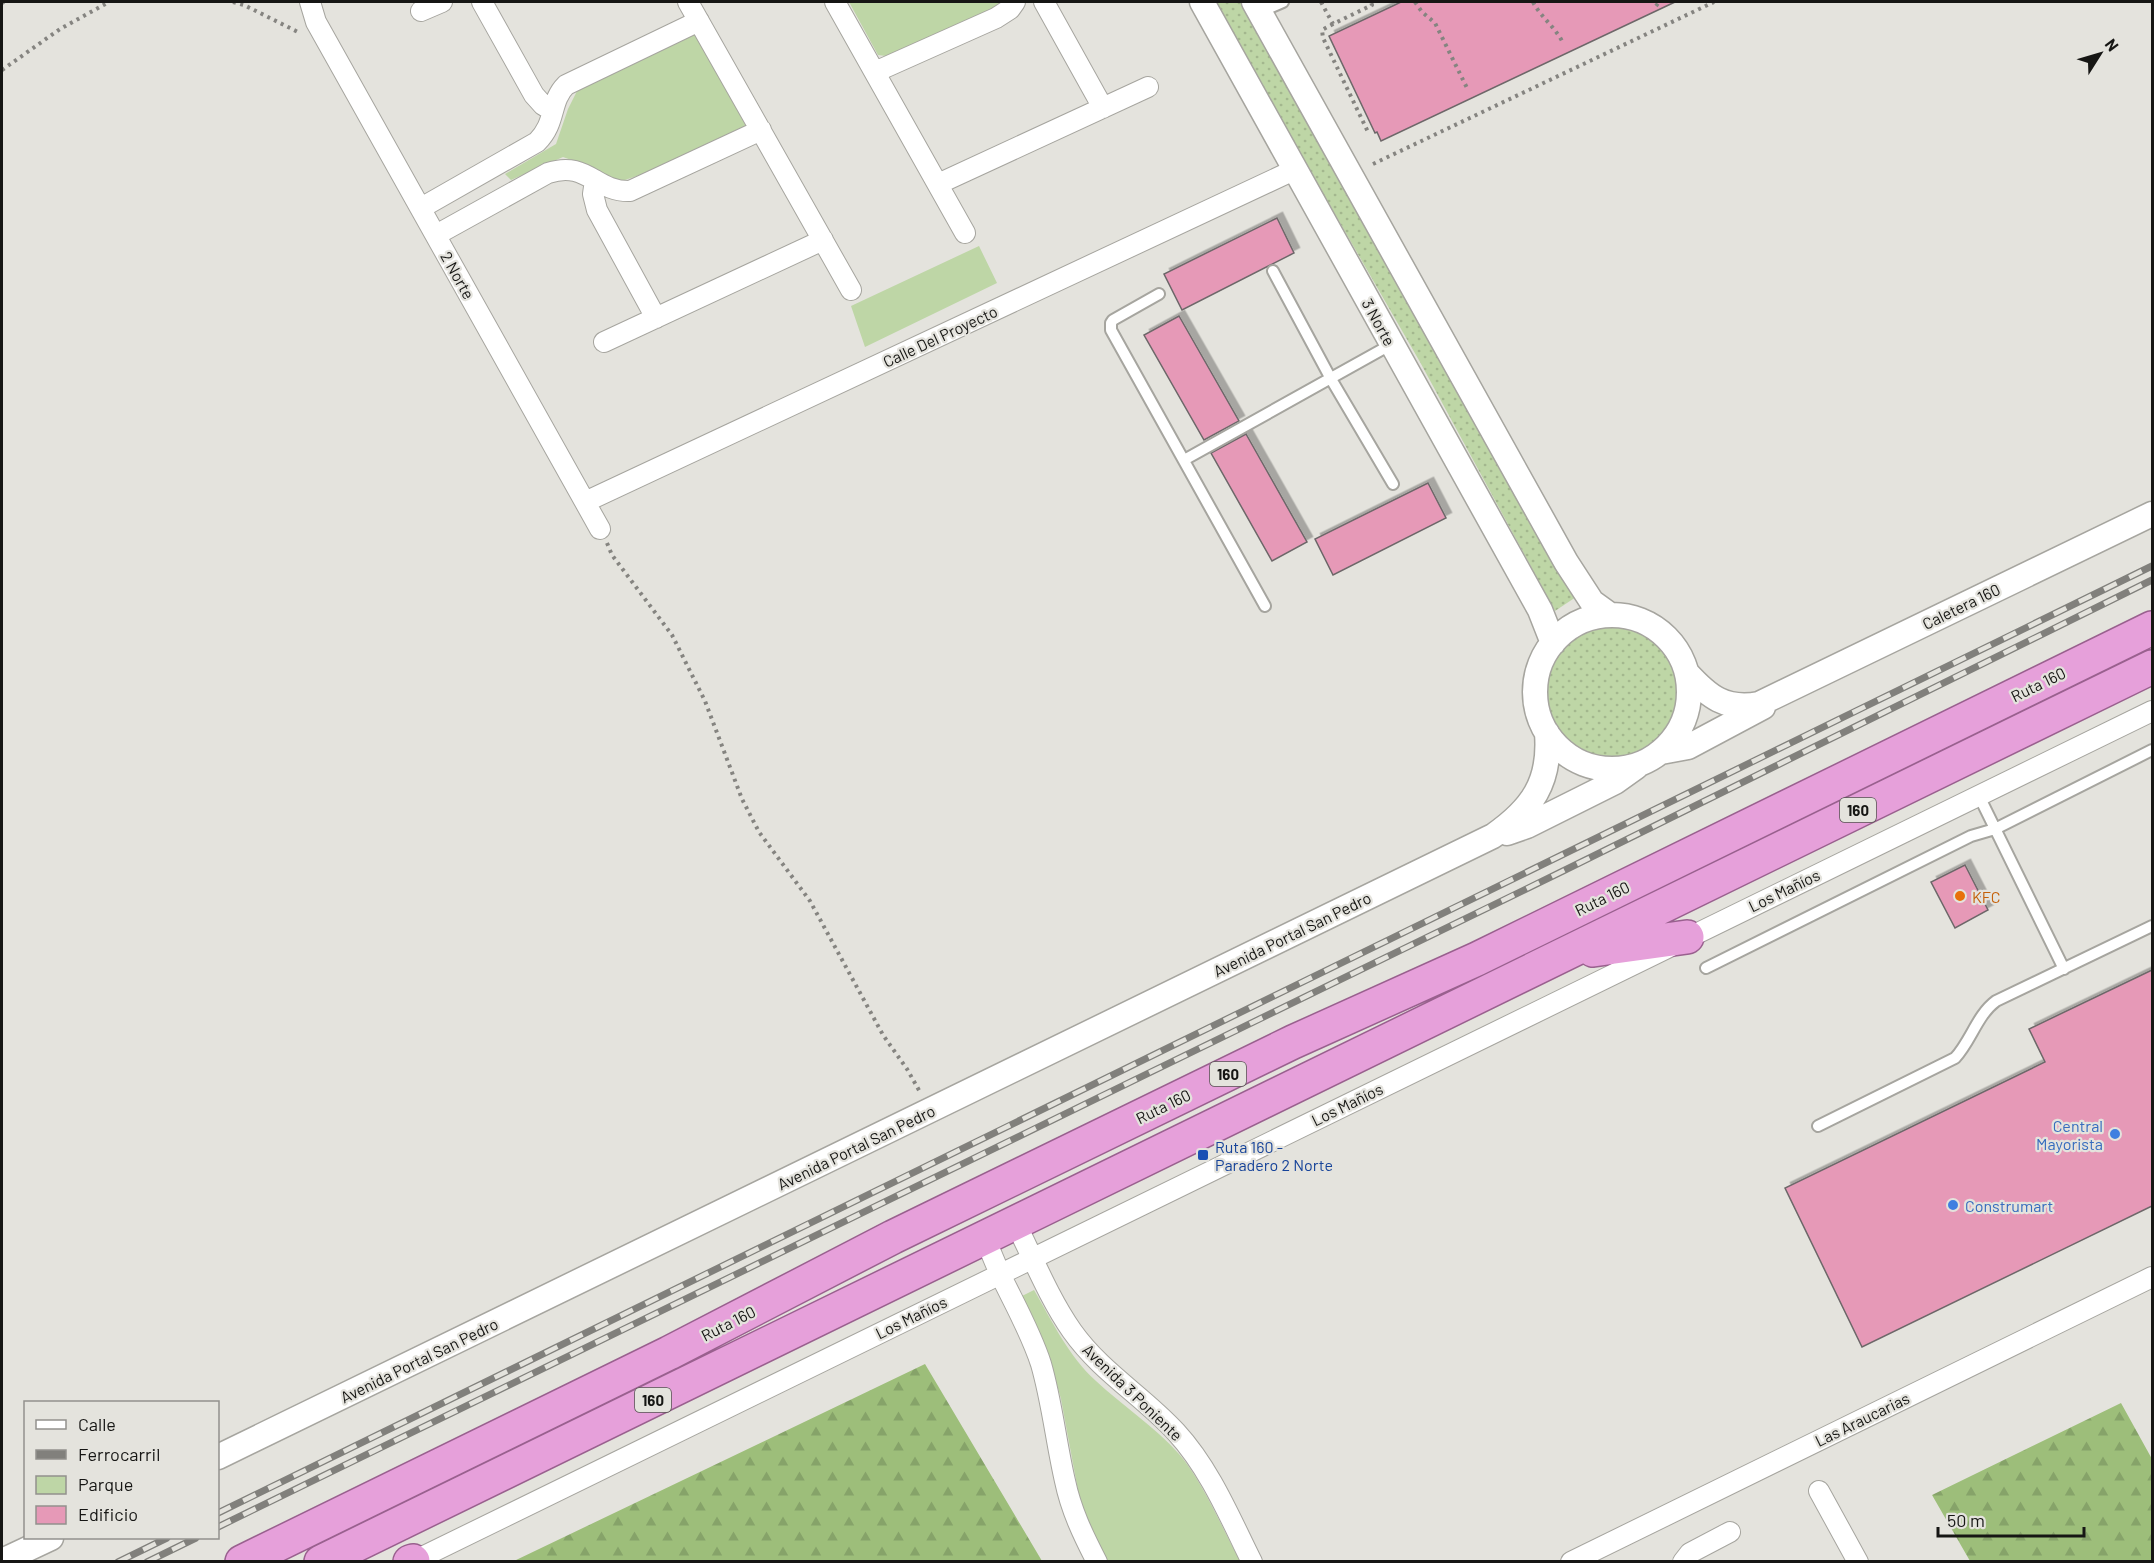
<svg xmlns="http://www.w3.org/2000/svg" width="2154" height="1563" font-family="Barlow,sans-serif">
<style>
.grass{fill:url(#grass-dots)}
.forest{fill:url(#forest-firs)}
.park{fill:#bed6a6}
.building{fill:#e699b7;stroke:#6d6769;stroke-width:1.5;filter:url(#shadow)}
.lines{fill:none;stroke-linecap:round;stroke-linejoin:round}
.service-casing{stroke:#a6a59f;stroke-width:14}
.minor-casing{stroke:#a6a59f;stroke-width:22}
.tertiary-casing{stroke:#a6a59f;stroke-width:27}
.trunk-casing{stroke:#99608e;stroke-width:36}
.path{stroke:#858480;stroke-width:4;stroke-dasharray:3 4.5;stroke-linecap:butt}
.service{stroke:#fff;stroke-width:10}
.minor{stroke:#fff;stroke-width:20}
.tertiary{stroke:#fff;stroke-width:24}
.trunk{stroke:#e6a0da;stroke-width:33}
.rail-casing{stroke:#81807c;stroke-width:7}
.rail{stroke:#e4e3dd;stroke-width:4.5;stroke-dasharray:14;stroke-linecap:butt}
.food-dot{fill:#e8710a;stroke:#e4e3dd;stroke-width:2}
.shop-dot{fill:#3f7fe0;stroke:#e4e3dd;stroke-width:2}
.transit-dot{fill:#1a4fb4;stroke:#e4e3dd;stroke-width:2}
.labels{text-anchor:middle;dominant-baseline:central;stroke-width:4.5;stroke-linejoin:round;paint-order:stroke}
.shield{fill:#e4e3dd;stroke:#545450;stroke-width:1.5}
.shield-label{font-size:15px;font-weight:bold;fill:#161614}
.street-label{font-size:16px;fill:#161614;stroke:#e4e3dd}
.food-label{font-size:16px;fill:#c56008;stroke:#e4e3dd;text-anchor:start}
.shop-label{font-size:16px;fill:#366cbe;stroke:#e4e3dd;text-anchor:end}
.transit-label{font-size:16px;fill:#164399;stroke:#e4e3dd;text-anchor:start}
</style>
<defs>
<pattern id="grass-dots" width="8" height="8" patternUnits="userSpaceOnUse" patternTransform="scale(1.5)"><rect width="8" height="8" fill="#bed6a6"/><path d="M2 2h.1M6 6h.1" fill="none" stroke="#a3b78e" stroke-width="1.8" stroke-linecap="round"/></pattern>
<pattern id="forest-firs" width="22" height="20" patternUnits="userSpaceOnUse" patternTransform="scale(1.5)"><rect width="22" height="20" fill="#9dbe7a"/><path d="M5 1l3.5 6h-7zM16 11l3.5 6h-7z" fill="#86a369"/></pattern>
<filter id="shadow"><feDropShadow dx="5.5" dy="-5.5" stdDeviation="0" flood-color="#0004"/></filter>
</defs>
<rect width="100%" height="100%" fill="#e4e3dd"/>
<path class="grass" d="M1213 2H1243L1579 595 1555 611 1420 362Z
M1547 693a66 66 0 1 1 132 0a66 66 0 1 1-132 0Z"/>
<path class="forest" d="M925 1364 1042 1561H514Z
M2121 1403 2152 1459V1561H1970L1932 1495Z"/>
<path class="park" d="M849 2H1006L1004 4 886 56 878 55Z
M695 31 747 128 684 160 622 181 603 180 588 166 563 157 511 180 505 174 556 144 568 109 578 89Z
M979 246 997 283 865 347 851 306Z
M1034 1290C1052 1321 1069 1357 1096 1381 1123 1406 1154 1426 1179 1454 1202 1480 1223 1530 1240 1561H1107L1088 1523 1079 1496 1061 1399 1050 1360 1022 1296Z"/>
<path class="building" d="M1401 2H1675L1381 141 1377 132 1375 133 1329 36Z
M1277 218 1294 253 1182 310 1164 274Z
M1179 316 1239 421 1204 440 1144 335Z
M1246 434 1307 542 1272 561 1211 453Z
M1428 483 1446 518 1333 575 1315 539Z
M1965 865 1988 910 1955 928 1931 882Z
M2152 970V1206L1862 1347 1785 1188 2045 1062 2029 1029Z"/>
<g class="lines">
<g class="service-casing">
<path id="service" d="M1260 12 1283 2
M1273 271 1331 379 1393 484
M1159 294 1113 320 1111 323V330L1265 606
M1184 460 1392 344
M1979 796 2064 969
M1706 968 1971 836 1995 829 2152 750
M1818 1126 1955 1058C1971 1041 1977 1015 1996 1001L2152 926"/>
</g>
<g class="minor-casing">
<path id="minor" d="M310 2 316 22 600 529
M482 2 534 95 543 105 553 111
M688 2 851 290
M835 2 965 233
M1044 2 1103 108
M421 11 442 2
M875 72 996 18 1010 9 1015 2
M595 180 593 194 597 210 656 318
M938 184 1148 87
M421 208 537 142C557 122 549 102 566 85L699 21
M436 235 548 173C587 160 595 192 630 191L761 130
M604 342 823 240
M585 502 1294 170
M1015 1222C1033 1258 1049 1298 1072 1331 1101 1372 1143 1396 1176 1432 1210 1469 1230 1518 1252 1562
M985 1238C990 1250 995 1263 1001 1276 1015 1305 1031 1333 1041 1364 1052 1402 1056 1442 1065 1481 1071 1510 1083 1535 1097 1562
M1819 1491 1858 1562
M412 1562 2152 711
M1571 1562 2152 1277
M1683 1562 1690 1553 1730 1532"/>
</g>
<g class="tertiary-casing">
<path id="tertiary" d="M1202 2 1540 610 1553 643
M1254 2 1566 562 1592 602 1610 615
M1535 692a77 77 0 1 1 154 0a77 77 0 1 1-154 0Z
M1687 673C1709 697 1725 710 1759 704L2152 514
M1661 752 1688 747 1763 707
M1507 833 1527 826 1615 782 1636 767
M218 1457 1493 836C1532 809 1551 782 1547 733
M2 1561 51 1538"/>
</g>
<g class="trunk-casing">
<path id="trunk" d="M1593 950 1687 937
M242 1562 669 1353 893 1237 1293 1042 1477 959 2152 628
M321 1562 2152 667
M410 1562 413 1561"/>
</g>
<path class="path" d="M233 2 244 5 300 33
M1321 2 1333 24 1372 5 1371 2
M1415 2 1422 12 1435 23 1467 88
M1533 2C1540 16 1554 26 1562 41
M2 3 4 2
M1656 6 1659 2
M1333 24 1322 30 1323 38 1368 132
M2 70 60 29 109 2
M1373 164 1714 2
M607 543 612 555 672 635 705 701 742 799 759 832 810 901 883 1035 907 1069 920 1092"/>
<use href="#service" class="service"/>
<use href="#minor" class="minor"/>
<use href="#tertiary" class="tertiary"/>
<use href="#trunk" class="trunk"/>
<g class="rail-casing">
<path id="rail" d="M218 1513 2152 566
M218 1527 1563 871 2152 580
M118 1562 167 1538
M147 1562 196 1538"/>
</g>
<use href="#rail" class="rail"/>
</g>
<circle class="food-dot" cx="1960" cy="896" r="6"/>
<g class="shop-dot">
<circle cx="2115" cy="1134" r="6"/>
<circle cx="1953" cy="1205" r="6"/>
</g>
<rect class="transit-dot" x="1197" y="1149" width="12" height="12" rx="3"/>
<g class="labels">
<g class="shield">
<rect x="1840" y="798" width="36" height="24" rx="4.5"/>
<rect x="1210" y="1062" width="36" height="24" rx="4.5"/>
<rect x="635" y="1388" width="36" height="24" rx="4.5"/>
</g>
<g class="shield-label">
<text x="1858" y="810">160</text>
<text x="1228" y="1074">160</text>
<text x="653" y="1400">160</text>
</g>
<g class="street-label">
<text transform="translate(458 275) rotate(61)">2 Norte</text>
<text transform="translate(1379 322) rotate(61)">3 Norte</text>
<text transform="translate(940 336) rotate(-25)">Calle Del Proyecto</text>
<text transform="translate(1961 606) rotate(-26)">Caletera 160</text>
<text transform="translate(2038 684) rotate(-26)">Ruta 160</text>
<text transform="translate(1784 890) rotate(-26)">Los Mañíos</text>
<text transform="translate(1602 898) rotate(-26)">Ruta 160</text>
<text transform="translate(1292 934) rotate(-26)">Avenida Portal San Pedro</text>
<text transform="translate(1347 1104) rotate(-26)">Los Mañíos</text>
<text transform="translate(1163 1106) rotate(-26)">Ruta 160</text>
<text transform="translate(856 1147) rotate(-26)">Avenida Portal San Pedro</text>
<text transform="translate(911 1317) rotate(-26)">Los Mañíos</text>
<text transform="translate(728 1323) rotate(-27)">Ruta 160</text>
<text transform="translate(419 1360) rotate(-26)">Avenida Portal San Pedro</text>
<text transform="translate(1133 1392) rotate(44)">Avenida 3 Poniente</text>
<text transform="translate(1862 1419) rotate(-26)">Las Araucarias</text>
</g>
<g class="food-label">
<text x="1972" y="896">KFC</text>
</g>
<g class="shop-label">
<text x="2103" y="1125">Central<tspan x="2103" dy="18">Mayorista</tspan></text>
<text x="1965" y="1205" text-anchor="start">Construmart</text>
</g>
<g class="transit-label">
<text x="1215" y="1146">Ruta 160 -<tspan x="1215" dy="18">Paradero 2 Norte</tspan></text>
</g>
</g>
<rect width="2154" height="1563" fill="none" stroke="#161614" stroke-width="6"/>
<rect x="24" y="1401" width="195" height="138" fill="#e4e3dd" stroke="#92918d" stroke-width="1.5"/>
<rect x="36" y="1420" width="30" height="9" fill="#ffffff" stroke="#92918d" stroke-width="1.5"/>
<text x="78" y="1431" font-size="18" fill="#161614">Calle</text>
<rect x="36" y="1450" width="30" height="9" fill="#81807c" stroke="#92918d" stroke-width="1.5"/>
<text x="78" y="1461" font-size="18" fill="#161614">Ferrocarril</text>
<rect x="36" y="1476" width="30" height="18" fill="#bed6a6" stroke="#92918d" stroke-width="1.5"/>
<text x="78" y="1491" font-size="18" fill="#161614">Parque</text>
<rect x="36" y="1506" width="30" height="18" fill="#e699b7" stroke="#92918d" stroke-width="1.5"/>
<text x="78" y="1521" font-size="18" fill="#161614">Edificio</text>
<g transform="translate(2100 54) rotate(53)" stroke="#e4e3dd" stroke-width="4.5" paint-order="stroke">
<path d="M0-4.5L10 22L0 15L-10 22Z" fill="#161614"/>
<text y="-9" font-size="16" font-weight="bold" text-anchor="middle" fill="#161614">N</text>
</g>
<path d="M1938 1527v9h146v-9" fill="none" stroke="#161614" stroke-width="3"/>
<text x="1947" y="1527" font-size="18" fill="#161614" stroke="#e4e3dd" stroke-width="4.5" paint-order="stroke">50 m</text>
</svg>
